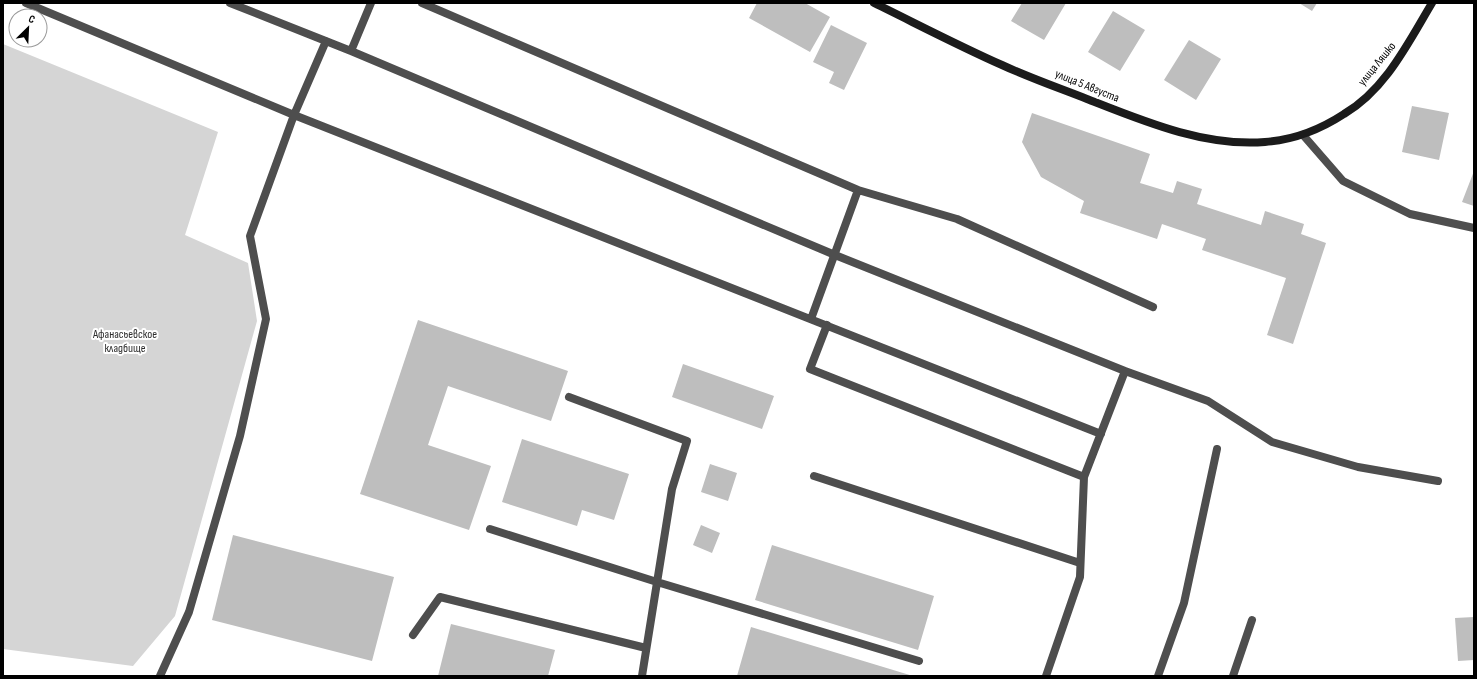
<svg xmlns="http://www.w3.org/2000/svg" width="1477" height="679" font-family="'Sofia Sans Condensed',sans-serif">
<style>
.green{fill:#d5d5d5}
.building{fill:#bebebe}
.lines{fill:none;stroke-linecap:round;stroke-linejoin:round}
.service{stroke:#4e4e4e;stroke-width:8}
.minor{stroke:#4e4e4e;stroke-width:8}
.secondary{stroke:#1b1b1b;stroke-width:8}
.labels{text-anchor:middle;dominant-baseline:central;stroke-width:4;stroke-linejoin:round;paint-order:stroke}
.street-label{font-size:12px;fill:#000;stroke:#fff}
.park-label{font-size:12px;fill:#2c2c2c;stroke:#fff}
</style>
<rect width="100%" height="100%" fill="#fff"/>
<path class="green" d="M3 44 218 132 185 235 248 263 257 321 175 616 133 666 3 649Z"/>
<path class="building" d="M757 3H805L830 17 810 52 749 18Z
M1022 3H1066L1044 40 1011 21Z
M1299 3H1317L1312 11Z
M1113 11 1145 30 1120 71 1088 52Z
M831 25 867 43 844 90 829 83 834 72 813 62Z
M1189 40 1221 59 1196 100 1164 80Z
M1412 106 1449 113 1439 160 1402 152Z
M1032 113 1150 154 1140 183 1173 193 1177 181 1202 189 1197 204 1261 225 1265 211 1304 224 1301 234 1326 243 1293 344 1267 335 1286 278 1202 250 1206 239 1162 224 1157 239 1080 213 1084 201 1041 177 1022 142Z
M1474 171V206L1462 202Z
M418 320 568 371 551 421 448 386 428 445 491 466 469 530 360 494Z
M683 364 774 396 762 429 672 397Z
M522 439 629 474 614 520 582 510 577 526 502 502Z
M710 464 737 473 728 501 701 492Z
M701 525 720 533 712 553 693 545Z
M233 535 394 577 372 661 212 620Z
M772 545 934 596 918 650 755 600Z
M1474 617V660L1458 661 1455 618Z
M451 624 555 650 548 676H438Z
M751 627 913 676H737Z"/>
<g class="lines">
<path class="service" d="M26 3 294 115 1101 434
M230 3 351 51 835 255 1125 371 1084 477 1080 577 1046 676
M422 3 858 190 811 319
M351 51 371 3
M858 190 957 219 1153 307
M827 325 810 369 1084 477
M1125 371 1208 401 1272 442 1358 467 1438 481
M569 397 687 441 672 489 642 676
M814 476 1080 563
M490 529 657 582 919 661
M413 635 440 597 646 648
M160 676 189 612 240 436 266 319 250 236 294 115 326 41
M1158 676 1184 603 1217 449
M1233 676 1252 620"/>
<path class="minor" d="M1303 135 1343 181 1410 214 1474 228"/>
<path class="secondary" d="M874 3C917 24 959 46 1002 65 1030 78 1059 88 1087 99 1143 121 1204 147 1265 142 1293 140 1321 129 1344 114 1386 89 1408 43 1432 3"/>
</g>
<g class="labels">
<g class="street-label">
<text transform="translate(1377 64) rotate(-51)">улица Ляшко</text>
<text transform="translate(1087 86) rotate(22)">улица 5 Августа</text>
</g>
<g class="park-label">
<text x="125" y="334">Афанасьевское<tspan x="125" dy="14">кладбище</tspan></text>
</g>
</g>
<rect width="1477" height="679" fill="none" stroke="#000000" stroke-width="8"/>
<g transform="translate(28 28) rotate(24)"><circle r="19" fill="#ffffff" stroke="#999999"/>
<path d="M0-3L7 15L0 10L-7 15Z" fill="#000000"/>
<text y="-6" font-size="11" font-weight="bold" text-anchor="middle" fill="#000000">С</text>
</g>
</svg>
